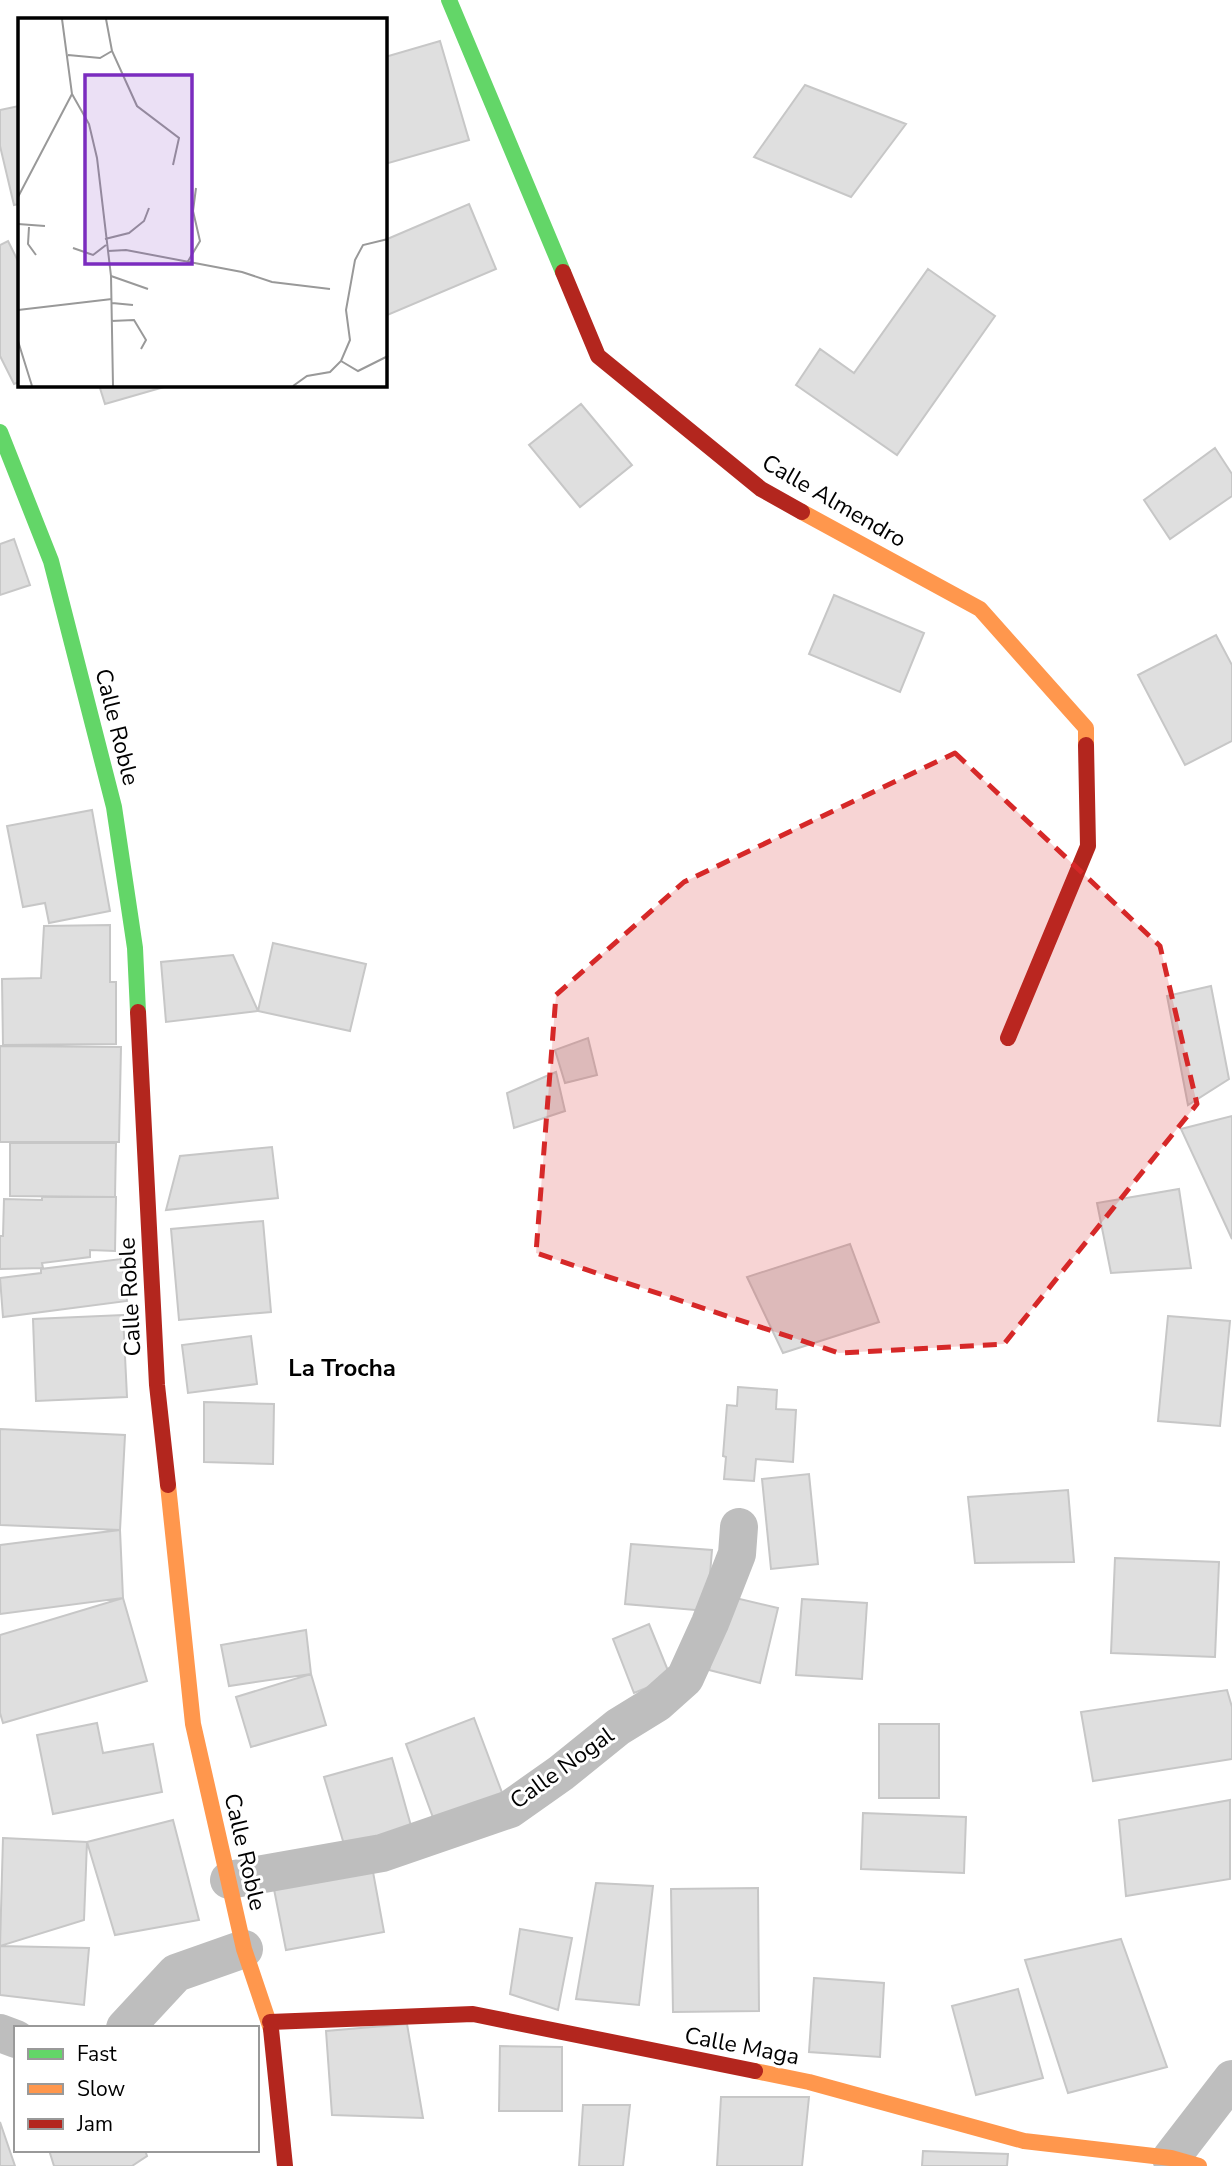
<svg xmlns="http://www.w3.org/2000/svg" width="1232" height="2166" font-family="'Nunito Sans',sans-serif">
<style>
.building{fill:#dfdfdf;stroke:#c7c7c7;stroke-width:2}
.lines{fill:none;stroke-linecap:round;stroke-linejoin:round}
.street{stroke:#bebebe;stroke-width:38}
.fast{stroke:#63d668;stroke-width:16}
.slow{stroke:#ff974d;stroke-width:16}
.jam{stroke:#b3261e;stroke-width:16}
.marked{fill:#d62828;fill-opacity:0.2;stroke:#d62828;stroke-width:5;stroke-dasharray:14 9;stroke-linejoin:round}
.labels{text-anchor:middle;dominant-baseline:central;stroke-width:6;stroke-linejoin:round;paint-order:stroke}
.street-label{font-size:23px;fill:#000;stroke:#fff}
.neighbourhood-label{font-size:24px;font-weight:bold;fill:#000;stroke:#fff}
.inset-road{fill:none;stroke:#999;stroke-width:2}
.view{fill:#7b2cbf;fill-opacity:0.15;stroke:#7b2cbf;stroke-width:3.5}
.inset-edge{fill:none;stroke:#000;stroke-width:3.5}
</style>
<rect width="100%" height="100%" fill="#fff"/>
<path class="building" d="M440 41 469 140 385 164V57Z
M805 85 906 124 851 197 754 157Z
M19 106V204L14 205 0 146V110Z
M469 204 496 269 385 316V240Z
M8 241 19 263V382L14 384 0 356V245Z
M928 269 995 316 897 455 796 385 820 349 854 373Z
M99 385H171L105 404Z
M581 404 632 465 580 507 529 445Z
M1215 448 1232 474V496L1170 539 1144 500Z
M14 539 30 585 0 595V544Z
M834 595 924 633 900 692 809 654Z
M1216 635 1232 665V741L1185 765 1138 675Z
M92 810 110 911 49 923 45 903 23 907 7 826Z
M110 925V982H116V1044L3 1045 2 979 41 978 44 926Z
M273 943 366 964 350 1031 258 1011Z
M233 955 258 1011 166 1022 161 962Z
M1211 986 1229 1079 1188 1105 1167 996Z
M588 1038 597 1075 565 1083 555 1050Z
M0 1046 121 1047 119 1142H0Z
M556 1072 565 1111 514 1128 507 1093Z
M1232 1116V1239L1181 1129Z
M10 1143H116L115 1197 10 1196Z
M272 1147 278 1198 166 1210 180 1156Z
M1179 1189 1191 1268 1111 1273 1097 1203Z
M42 1197H116L115 1251 90 1250V1257L42 1263 43 1268 0 1269V1236H3L4 1199 42 1200Z
M263 1221 271 1312 179 1320 171 1229Z
M850 1244 879 1322 783 1353 747 1277Z
M121 1259 127 1301 3 1317 0 1278 41 1273V1269Z
M123 1315 127 1397 36 1401 33 1319Z
M1168 1316 1230 1321 1220 1426 1158 1421Z
M251 1336 257 1384 188 1393 182 1345Z
M738 1387 777 1390 776 1409 796 1410 793 1462 756 1459 754 1481 724 1479 726 1457 723 1456 727 1405 737 1406Z
M204 1402 274 1404 273 1464 204 1462Z
M0 1429 125 1435 120 1530 0 1525Z
M809 1474 818 1564 771 1569 762 1479Z
M1068 1490 1074 1562 975 1563 968 1497Z
M120 1530 123 1598 0 1614V1545Z
M631 1544 712 1550 707 1611 625 1604Z
M1115 1558 1219 1562 1215 1657 1111 1653Z
M727 1596 778 1608 760 1683 709 1670Z
M123 1598 147 1681 3 1723 0 1713V1635Z
M802 1599 867 1603 862 1679 796 1675Z
M649 1624 671 1678 634 1693 613 1639Z
M306 1630 311 1674 229 1686 221 1645Z
M311 1674 326 1725 251 1747 236 1697Z
M1227 1690 1232 1707V1759L1093 1781 1081 1712Z
M474 1718 504 1798 435 1823 406 1744Z
M97 1723 103 1753 153 1744 162 1792 53 1814 37 1735Z
M879 1724H939V1798H879Z
M392 1758 413 1833 346 1851 324 1777Z
M1230 1800V1879L1126 1896 1119 1820Z
M863 1813 966 1817 964 1873 861 1869Z
M173 1820 199 1920 115 1935 87 1842Z
M3 1838 87 1842 84 1920 0 1946Z
M371 1861 384 1932 286 1950 272 1879Z
M596 1883 653 1886 639 2005 576 1999Z
M758 1888 759 2011 673 2012 671 1889Z
M520 1929 572 1938 558 2010 510 1994Z
M1121 1939 1167 2067 1068 2093 1025 1960Z
M0 1946 89 1948 84 2005 0 1995Z
M814 1978 884 1983 880 2057 809 2052Z
M1018 1989 1043 2078 976 2095 952 2006Z
M407 2024 423 2118 332 2115 326 2031Z
M500 2046 562 2047V2111H499Z
M721 2097H809L802 2166H717Z
M583 2105H630L623 2166H579Z
M0 2122 15 2166H0Z
M49 2150H145L147 2156 132 2166H54Z
M923 2151 1008 2154 1007 2166H922Z"/>
<g class="lines">
<path class="street" d="M229 1880 382 1853 510 1809 561 1773 618 1727 657 1703 685 1678 710 1623 737 1554 739 1527
M125 2028 176 1973 244 1949
M0 2033 16 2039
M1171 2158 1232 2079"/>
<path class="fast" d="M449 0 563 272
M0 432 51 561 114 807 135 948 138 1012"/>
<path class="slow" d="M802 512 980 609 1086 728V745
M168 1485 193 1724 244 1949 271 2029
M755 2071 809 2082 1024 2141 1171 2158 1199 2166"/>
<path class="jam" d="M563 272 598 356 761 489 802 512
M138 1012 157 1385 168 1485
M1008 1038 1088 846 1086 745
M270 2022 473 2014 755 2071
M271 2029 285 2166"/>
</g>
<path class="marked" d="M955 753 1160 946 1197 1104 1004 1344 839 1353 536 1253 556 995 684 882Z"/>
<g class="labels">
<g class="street-label">
<text transform="translate(834 501) rotate(30)">Calle Almendro</text>
<text transform="translate(117 727) rotate(76)">Calle Roble</text>
<text transform="translate(130 1297) rotate(-93)">Calle Roble</text>
<text transform="translate(562 1768) rotate(-36)">Calle Nogal</text>
<text transform="translate(245 1852) rotate(77)">Calle Roble</text>
<text transform="translate(742 2046) rotate(11)">Calle Maga</text>
</g>
<g class="neighbourhood-label">
<text x="342" y="1368">La Trocha</text>
</g>
</g>
<g transform="translate(18 18)">
<rect width="369" height="369" fill="#fff"/>
<path class="inset-road" d="M88 1 94 33 119 88 161 120 155 147M50 37 82 40 94 33M54 76 71 106 79 140 93 258 95 368M0 179 54 76 44 1M0 206 27 208M11 209 10 226 18 237M87 221 111 215 126 203 131 190M55 230 75 237 88 227M90 233 108 232 224 254 254 264 312 271M169 245 182 223 175 193 178 170M93 258 130 271M94 285 115 287M0 292 94 281M93 303 116 302 128 322 123 331M0 323 14 368M323 343 340 353 370 338M275 368 289 358 312 354 323 343 332 322 328 292 337 242 345 227 370 221"/>
<path class="view" d="M67 57H174V246H67Z"/>
<rect width="369" height="369" class="inset-edge"/>
</g>
<rect x="14" y="2026" width="245" height="126" fill="#ffffff" stroke="#999999" stroke-width="2"/>
<rect x="28" y="2049" width="35" height="10" fill="#63d668" stroke="#999999" stroke-width="2"/>
<text x="77" y="2061" font-size="21" fill="#000000">Fast</text>
<rect x="28" y="2084" width="35" height="10" fill="#ff974d" stroke="#999999" stroke-width="2"/>
<text x="77" y="2096" font-size="21" fill="#000000">Slow</text>
<rect x="28" y="2119" width="35" height="10" fill="#b3261e" stroke="#999999" stroke-width="2"/>
<text x="77" y="2131" font-size="21" fill="#000000">Jam</text>
</svg>
